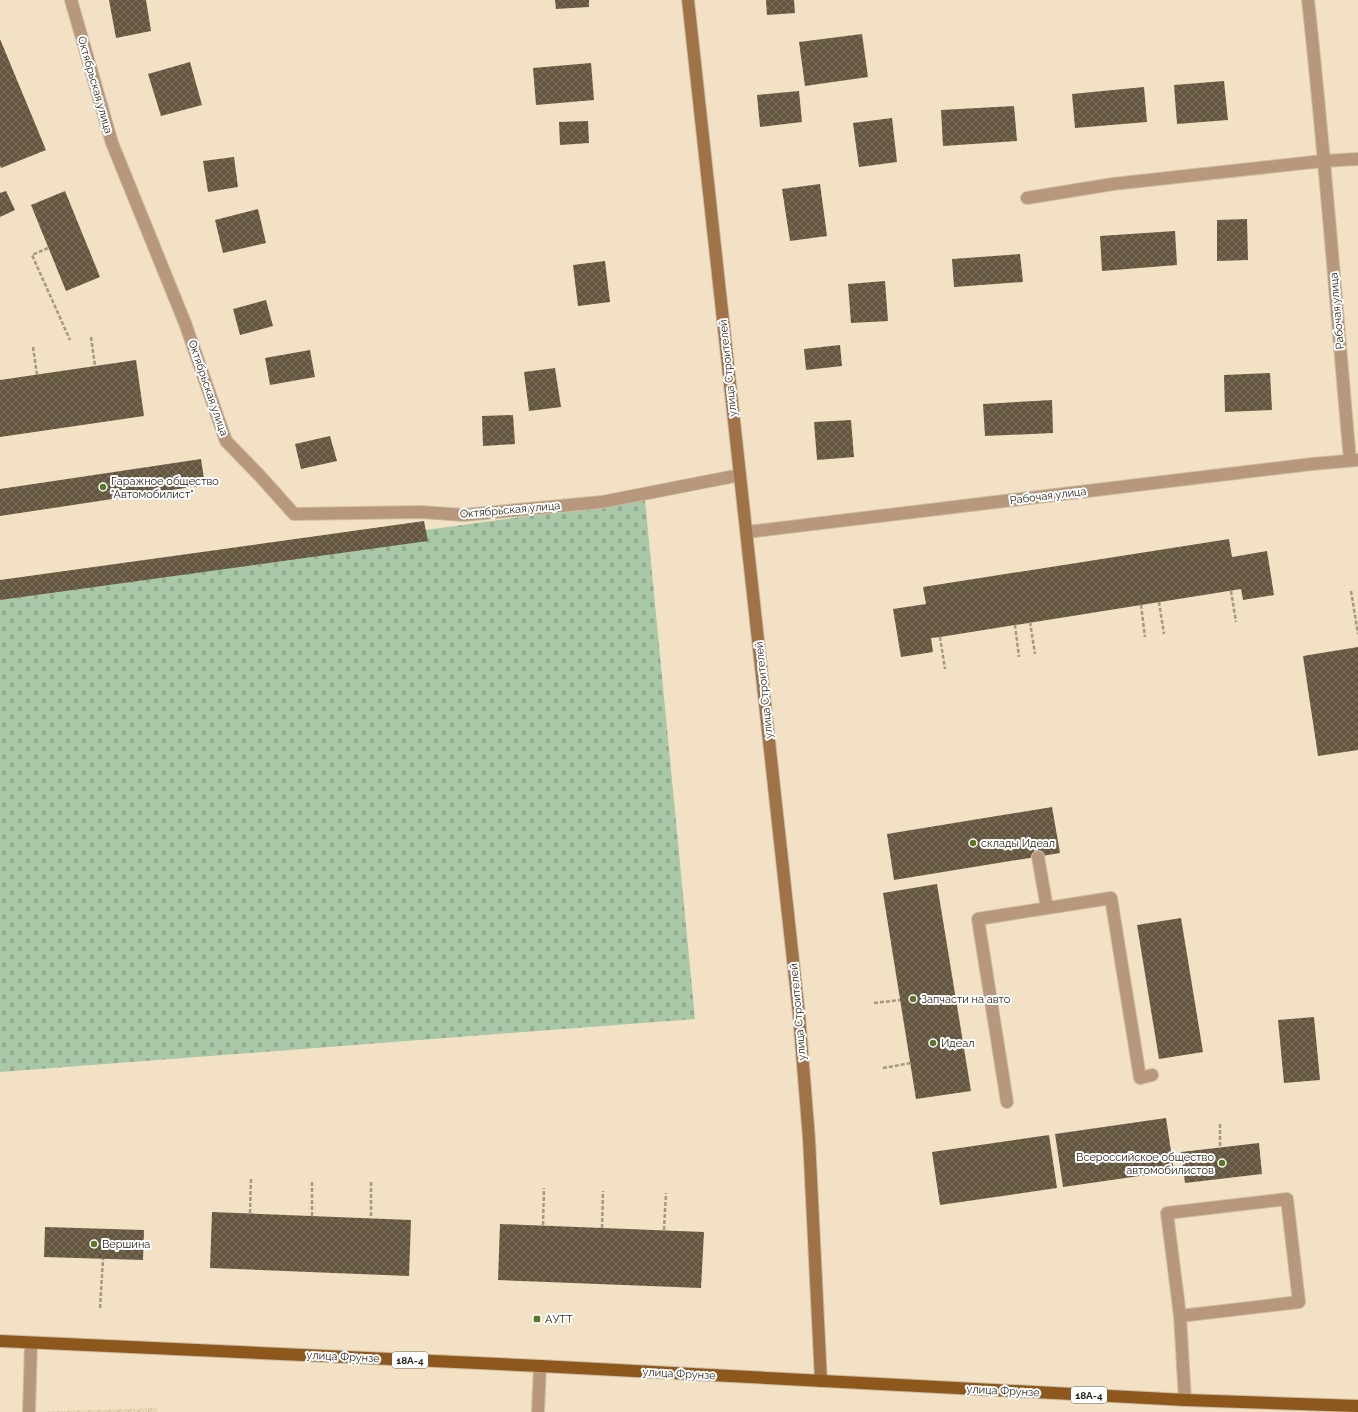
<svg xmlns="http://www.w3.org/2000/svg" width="1358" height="1412" font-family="Raleway,sans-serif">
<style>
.industrial{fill:url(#industrial-furrows)}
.cemetery{fill:url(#cemetery-stones)}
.building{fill:url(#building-cross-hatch)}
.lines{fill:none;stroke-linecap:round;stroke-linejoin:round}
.lane-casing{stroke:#cdbea5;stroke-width:14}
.street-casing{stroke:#cdbea5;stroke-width:14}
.secondary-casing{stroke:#cdbea5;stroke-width:14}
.primary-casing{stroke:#cdbea5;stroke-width:14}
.path{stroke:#a59883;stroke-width:2.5;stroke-dasharray:4 2;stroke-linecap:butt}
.lane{stroke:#b8987c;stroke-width:12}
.street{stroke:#b8987c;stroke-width:12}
.secondary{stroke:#a07248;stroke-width:12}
.primary{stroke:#8e571b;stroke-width:12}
.poi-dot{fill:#5a762b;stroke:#fff;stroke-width:1.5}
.labels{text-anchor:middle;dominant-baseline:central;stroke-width:4;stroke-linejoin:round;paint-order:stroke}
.shield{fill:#fff;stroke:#66625a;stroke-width:1}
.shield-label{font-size:10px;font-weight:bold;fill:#241e14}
.street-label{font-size:11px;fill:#241e14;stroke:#fff}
.poi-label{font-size:11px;fill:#241e14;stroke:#fff;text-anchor:start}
</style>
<defs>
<pattern id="industrial-furrows" width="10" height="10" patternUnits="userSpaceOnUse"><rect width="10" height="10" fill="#ead5b3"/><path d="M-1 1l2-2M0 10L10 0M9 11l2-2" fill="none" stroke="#c9b699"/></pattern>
<pattern id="cemetery-stones" width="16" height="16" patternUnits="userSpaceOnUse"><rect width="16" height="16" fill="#a8c8a8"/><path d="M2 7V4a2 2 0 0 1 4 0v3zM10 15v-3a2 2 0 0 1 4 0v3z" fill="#90ab90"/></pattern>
<pattern id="building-cross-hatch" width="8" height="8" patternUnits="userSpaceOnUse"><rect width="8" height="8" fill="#65573f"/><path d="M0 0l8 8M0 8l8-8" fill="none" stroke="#7b705d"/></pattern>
</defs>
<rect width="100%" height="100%" fill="#f2e1c5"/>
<path class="industrial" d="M157 1408V1412H29Z"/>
<path class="cemetery" d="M645 500 695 1019 0 1072V588Z"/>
<path class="building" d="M109 0H146L151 31 116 38Z
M555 0H589V7L556 9Z
M766 0H794L795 13 767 15Z
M862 34 868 77 805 86 799 42Z
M0 39 46 150 1 168 0 165Z
M190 62 202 105 161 116 148 74Z
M591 63 594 100 536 105 533 68Z
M1224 81 1228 120 1177 124 1174 85Z
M1144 87 1147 122 1075 128 1072 94Z
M799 91 802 122 760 127 757 95Z
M1014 106 1017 141 943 146 941 110Z
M892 118 897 162 859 167 853 123Z
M588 121 589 143 560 145 559 122Z
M234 157 238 187 208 192 203 161Z
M820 184 827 236 790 241 782 189Z
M6 191 15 210 0 217V193Z
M65 191 100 277 66 291 31 205Z
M258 209 266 243 223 253 215 220Z
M1247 219 1248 260 1217 261V220Z
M1175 231 1177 265 1102 271 1100 236Z
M1020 254 1023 282 954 287 952 259Z
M605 261 610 302 578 306 573 265Z
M885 281 888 321 851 323 848 284Z
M266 300 273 326 240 335 233 309Z
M840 345 842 366 806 370 804 349Z
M310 350 315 377 270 385 265 358Z
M136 360 144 416 0 437V380Z
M555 368 561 407 529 411 524 372Z
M1270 373 1272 410 1225 412 1224 375Z
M1052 400 1053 433 985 436 983 404Z
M513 415 515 444 483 446 482 416Z
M851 420 854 457 817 460 814 422Z
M330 436 337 461 301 469 295 444Z
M201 459 205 485 0 516V489Z
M424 521 428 541 0 600V580Z
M1229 539 1232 557 1267 551 1274 595 1243 600 1241 589 940 637 931 638 933 652 901 657 893 609 926 604 923 587Z
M1358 647V750L1318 756 1303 656Z
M1052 807 1060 853 894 880 887 834Z
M937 884 971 1091 916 1099 883 893Z
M1181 918 1203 1052 1159 1059 1137 925Z
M1314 1017 1320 1080 1284 1083 1278 1020Z
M1166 1118 1174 1171 1063 1187 1055 1134Z
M1049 1135 1057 1188 940 1205 932 1152Z
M1259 1143 1262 1174 1185 1183 1181 1152Z
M212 1212 411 1220 409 1276 210 1268Z
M500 1224 704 1232 701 1288 498 1280Z
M45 1227 144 1230 143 1260 44 1257Z"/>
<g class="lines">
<g class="lane-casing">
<path id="lane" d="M1038 857 1047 908
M1007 1102 978 919 1111 898 1140 1078 1152 1075
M1180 1316 1299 1302 1287 1199 1167 1213 1180 1316 1185 1400
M29 1412 31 1343
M538 1412 540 1366"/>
</g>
<g class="street-casing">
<path id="street" d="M71 0 112 143 185 323 226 441 260 476 294 514 421 512 464 515 602 502 740 475
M1308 0C1325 153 1336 307 1350 460
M1027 198 1113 184 1323 161 1358 159
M747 532 1312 464 1358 460"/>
</g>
<g class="secondary-casing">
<path id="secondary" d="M688 0 799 1015 809 1139 821 1381"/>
</g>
<g class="primary-casing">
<path id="primary" d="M0 1341 540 1366 1185 1400 1358 1406"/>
</g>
<path class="path" d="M48 248 32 255 70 340
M91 337 95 366
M33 347 37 375
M1231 591 1236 622
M1351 591 1358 634
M1159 602 1164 634
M1141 605 1145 637
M1030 622 1035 654
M1015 625 1019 657
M940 637 945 669
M874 1003 900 1000
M883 1068 911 1063
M1220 1124V1148
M371 1182V1218
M250 1213 251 1178
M312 1216V1180
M543 1225 544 1188
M602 1228 603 1191
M664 1230 666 1193
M100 1308 103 1259"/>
<use href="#lane" class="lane"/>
<use href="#street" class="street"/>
<use href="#secondary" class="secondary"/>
<use href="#primary" class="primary"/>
</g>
<g class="poi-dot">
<circle cx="103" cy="487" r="4"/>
<circle cx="973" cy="843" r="4"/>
<circle cx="913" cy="999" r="4"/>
<circle cx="933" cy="1043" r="4"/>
<circle cx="1222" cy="1163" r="4"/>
<circle cx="94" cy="1244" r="4"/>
<rect x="533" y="1315" width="8" height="8" rx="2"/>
</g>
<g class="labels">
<g class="shield">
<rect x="392" y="1352" width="36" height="16" rx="3"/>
<rect x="1071" y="1387" width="36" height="16" rx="3"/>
</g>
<g class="shield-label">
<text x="410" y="1360">18А-4</text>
<text x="1089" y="1395">18А-4</text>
</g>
<g class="street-label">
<text transform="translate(95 85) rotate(74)">Октябрьская улица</text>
<text transform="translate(1337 311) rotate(-95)">Рабочая улица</text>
<text transform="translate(728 368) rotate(-96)">улица Строителей</text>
<text transform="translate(208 388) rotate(71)">Октябрьская улица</text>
<text transform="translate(1048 496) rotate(-7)">Рабочая улица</text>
<text transform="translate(510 510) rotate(-5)">Октябрьская улица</text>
<text transform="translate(764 690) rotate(-96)">улица Строителей</text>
<text transform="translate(798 1012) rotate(-95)">улица Строителей</text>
<text transform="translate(343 1357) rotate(3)">улица Фрунзе</text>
<text transform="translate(679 1374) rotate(3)">улица Фрунзе</text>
<text transform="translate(1003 1391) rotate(3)">улица Фрунзе</text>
</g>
<g class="poi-label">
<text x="111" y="481">Гаражное общество<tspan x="111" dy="13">"Автомобилист"</tspan></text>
<text x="981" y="843">склады Идеал</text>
<text x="921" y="999">Запчасти на авто</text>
<text x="941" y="1043">Идеал</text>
<text x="1214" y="1157" text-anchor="end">Всероссийское общество<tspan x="1214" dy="13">автомобилистов</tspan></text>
<text x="102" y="1244">Вершина</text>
<text x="545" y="1319">АУТТ</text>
</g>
</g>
</svg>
